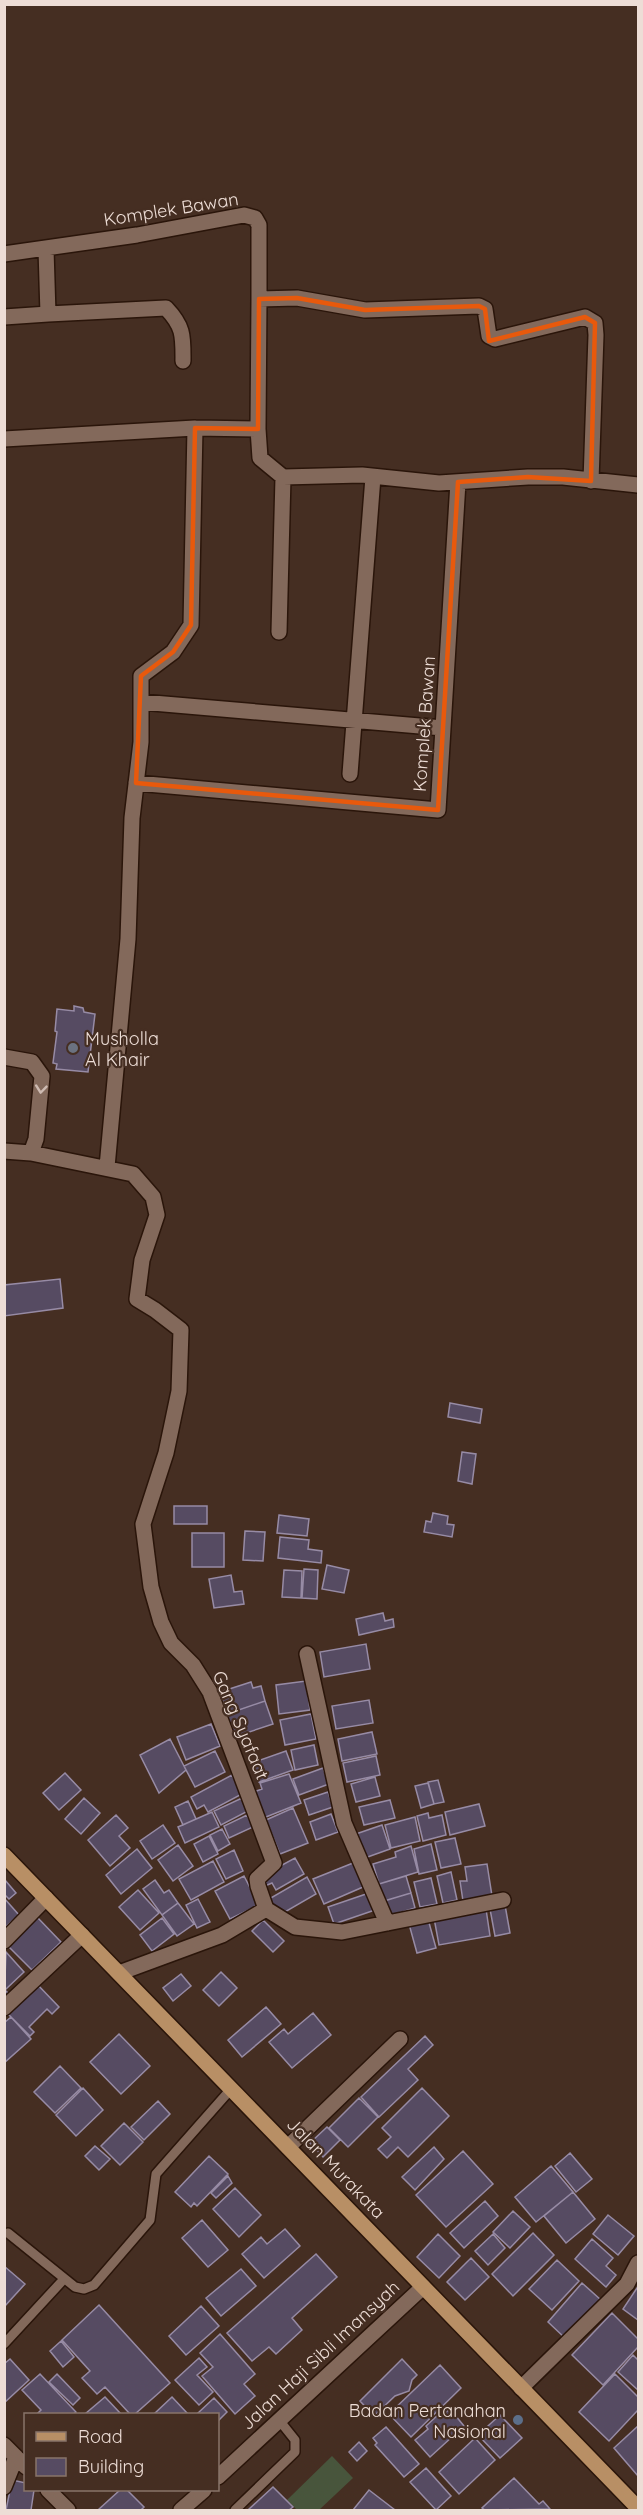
<svg xmlns="http://www.w3.org/2000/svg" width="643" height="2515" font-family="Quicksand,sans-serif">
<style>
.pitch{fill:#48553c}
.building{fill:#564b62;stroke:#978ba5;stroke-width:1.5}
.lines{fill:none;stroke-linecap:round;stroke-linejoin:round}
.lane-casing{stroke:#2a150a;stroke-width:12}
.street-casing{stroke:#2a150a;stroke-width:18}
.primary-casing{stroke:#2a150a;stroke-width:18}
.lane{stroke:#83695b;stroke-width:9}
.street{stroke:#83695b;stroke-width:15}
.primary{stroke:#b88f65;stroke-width:15}
.oneway{stroke:#cdbab1}
.marked{fill:none;stroke:#e8590c;stroke-width:4.5;stroke-linejoin:round}
.worship-dot{fill:#6b7280;stroke:#452e22;stroke-width:2}
.service-dot{fill:#5c6f8a;stroke:#452e22;stroke-width:2}
.labels{text-anchor:middle;dominant-baseline:central;stroke-width:4.5;stroke-linejoin:round;paint-order:stroke}
.street-label{font-size:18px;fill:#edddd6;stroke:#452e22}
.poi-label{font-size:18px;fill:#edddd6;stroke:#452e22;text-anchor:start}
</style>
<rect width="100%" height="100%" fill="#452e22"/>
<path class="pitch" d="M332 2456 353 2478 319 2510H297L287 2500Z"/>
<path class="building" d="M74 1006 83 1008 84 1012 95 1014 88 1072 56 1069 57 1064 53 1063 57 1032 55 1031 57 1009 74 1011Z
M60 1279 63 1308 4 1316V1285Z
M450 1403 482 1409 480 1423 448 1417Z
M462 1452 476 1454 472 1484 458 1481Z
M174 1506H207V1524H174Z
M433 1513 448 1516 447 1524 454 1525 452 1537 424 1532 426 1521 431 1522Z
M279 1515 309 1519 307 1536 277 1533Z
M245 1531 265 1532 263 1561 243 1560Z
M192 1533H224V1567H192Z
M280 1537 309 1540 308 1549 322 1551 321 1563 278 1558Z
M327 1565 349 1570 344 1593 322 1589Z
M304 1569 318 1570 317 1599 302 1598Z
M284 1570 302 1571 301 1598 282 1597Z
M231 1575 234 1592 242 1591 244 1604 214 1608 209 1579Z
M383 1613 385 1621 393 1619 394 1627 359 1635 356 1619Z
M366 1644 370 1669 324 1677 320 1652Z
M306 1681 310 1710 279 1714 276 1685Z
M251 1682 253 1688 261 1686 265 1701 227 1714 220 1692Z
M369 1700 373 1723 336 1729 332 1706Z
M265 1701 273 1724 234 1737 227 1714Z
M311 1714 316 1739 285 1745 280 1720Z
M211 1724 220 1746 186 1760 177 1737Z
M372 1732 377 1754 342 1761 338 1739Z
M170 1739 186 1770 159 1793 140 1755Z
M314 1745 318 1765 295 1770 291 1750Z
M215 1751 225 1772 195 1787 184 1766Z
M286 1751 293 1770 259 1782 252 1763Z
M376 1756 380 1775 347 1782 343 1763Z
M323 1768 329 1784 299 1795 293 1779Z
M65 1773 81 1790 59 1810 43 1793Z
M289 1774 301 1803 261 1819 251 1793 262 1789 260 1783Z
M232 1775 242 1794 208 1812 204 1805 197 1809 191 1797Z
M375 1777 380 1796 356 1802 351 1784Z
M438 1780 444 1802 434 1804 428 1782Z
M428 1783 434 1804 421 1808 415 1786Z
M328 1792 333 1807 309 1815 304 1800Z
M84 1798 100 1813 81 1834 65 1819Z
M242 1798 248 1811 221 1825 214 1811Z
M390 1800 395 1818 364 1825 359 1807Z
M188 1801 196 1819 183 1825 175 1807Z
M479 1804 485 1826 450 1835 445 1812Z
M293 1808 308 1843 280 1854 266 1820Z
M212 1812 219 1827 185 1843 178 1827Z
M428 1813 429 1818 442 1815 446 1835 423 1841 417 1816Z
M331 1814 338 1832 316 1840 310 1822Z
M116 1815 128 1828 119 1836 130 1848 110 1866 88 1840Z
M247 1815 253 1827 229 1838 224 1826Z
M415 1817 420 1841 391 1848 385 1825Z
M163 1825 175 1843 152 1859 140 1841Z
M382 1825 390 1849 362 1859 353 1835Z
M222 1829 230 1844 218 1851 210 1835Z
M209 1836 218 1854 203 1862 194 1844Z
M455 1838 461 1864 441 1868 435 1842Z
M431 1844 437 1870 419 1874 414 1849Z
M178 1845 193 1866 173 1881 158 1860Z
M411 1846 418 1872 379 1884 373 1864 396 1857 395 1852Z
M137 1849 152 1868 121 1894 106 1875Z
M234 1850 243 1871 226 1879 216 1859Z
M295 1858 304 1874 276 1890 272 1883 265 1886 260 1877Z
M213 1861 224 1882 191 1900 179 1879Z
M353 1863 363 1887 324 1904 313 1879Z
M487 1864 492 1896 463 1901 460 1881H467L465 1867Z
M451 1872 457 1900 443 1903 437 1876Z
M244 1876 259 1905 230 1919 215 1891Z
M406 1876 411 1893 384 1901 379 1884Z
M307 1877 316 1894 278 1916 269 1899Z
M431 1878 437 1904 420 1907 414 1882Z
M5 1880 16 1893 9 1899 4 1894Z
M155 1880 164 1893 169 1890 178 1903 162 1915 143 1889Z
M138 1890 159 1913 140 1930 119 1907Z
M369 1893 375 1910 334 1924 328 1907Z
M411 1893 415 1908 389 1916 384 1901Z
M4 1898 19 1915 4 1928Z
M198 1899 210 1922 197 1928 186 1905Z
M178 1903 194 1924 177 1936 162 1915Z
M505 1905 510 1933 495 1936 490 1909Z
M486 1909 490 1936 439 1945 434 1918Z
M37 1917 61 1942 32 1970 8 1946Z
M162 1918 174 1934 152 1951 140 1935Z
M428 1919 436 1948 417 1953 409 1924Z
M263 1920 284 1941 273 1952 252 1931Z
M6 1952 24 1972 5 1990 12 1997 4 2004Z
M221 1972 237 1988 219 2006 203 1990Z
M181 1974 191 1986 173 2001 163 1988Z
M35 1982 59 2007 52 2014 47 2009 29 2027 34 2032 30 2036 5 2011Z
M266 2007 281 2024 242 2057 228 2040Z
M313 2013 331 2035 292 2068 269 2042 284 2029 288 2034Z
M11 2017 31 2039 4 2063V2023Z
M119 2034 150 2066 121 2094 90 2062Z
M425 2036 433 2045 408 2069 418 2080 379 2117 361 2097Z
M60 2066 81 2088 55 2113 34 2092Z
M83 2088 103 2110 76 2136 56 2115Z
M422 2088 449 2116 408 2157 398 2147 387 2158 378 2149 391 2137 382 2128Z
M359 2098 378 2117 348 2147 329 2128Z
M158 2101 170 2114 144 2140 131 2127Z
M124 2123 143 2142 120 2165 101 2146Z
M327 2127 340 2140 323 2157 310 2143Z
M95 2146 110 2159 99 2170 85 2156Z
M434 2147 444 2159 415 2190 402 2177Z
M463 2151 493 2184 446 2227 416 2195Z
M570 2153 592 2179 576 2192 555 2166Z
M209 2156 228 2174 197 2206 194 2203 191 2207 175 2192Z
M551 2166 573 2192 536 2222 515 2197Z
M228 2176 232 2183 216 2198 211 2193Z
M235 2188 261 2215 239 2237 213 2209Z
M573 2192 595 2219 566 2243 544 2216Z
M485 2201 498 2216 464 2248 450 2233Z
M513 2211 530 2227 510 2248 493 2232Z
M608 2215 634 2236 618 2255 593 2234Z
M202 2220 228 2250 208 2267 182 2238Z
M285 2229 300 2246 264 2278 242 2254 261 2237 267 2244Z
M533 2233 554 2255 513 2296 492 2274Z
M438 2234 460 2256 439 2278 417 2257Z
M493 2234 505 2248 488 2265 475 2251Z
M592 2239 613 2258 606 2266 616 2275 606 2287 575 2259Z
M316 2254 337 2277 292 2318 302 2330 276 2354 269 2347 252 2361 227 2333Z
M471 2258 489 2277 465 2300 447 2282Z
M557 2260 579 2281 552 2310 529 2289Z
M4 2266 25 2284 4 2307Z
M241 2269 256 2286 221 2316 206 2298Z
M582 2283 601 2300 566 2339 548 2322Z
M637 2288 638 2290V2320L623 2309Z
M99 2305 170 2383 135 2414H130L105 2387 97 2394 82 2378 90 2371 62 2340Z
M201 2306 219 2326 186 2355 169 2336Z
M612 2313 638 2339V2347L603 2385 572 2355Z
M220 2334 255 2374 244 2384 255 2396 235 2414 202 2376 213 2367 200 2353Z
M61 2341 74 2357 63 2367 50 2351Z
M633 2355 638 2360V2390L618 2372Z
M199 2358 207 2367 197 2375 213 2392 199 2405 175 2380Z
M10 2359 29 2380 4 2403V2364Z
M402 2359 417 2375 412 2380 409 2391 395 2396 374 2416 360 2401Z
M440 2365 461 2388 411 2437 389 2414Z
M40 2374 76 2412 73 2414H37L41 2410 22 2390Z
M57 2374 80 2398 73 2405 49 2382Z
M615 2374 638 2397V2410L609 2441 579 2412Z
M105 2397 121 2414H85Z
M172 2397 188 2414H154Z
M214 2398 227 2412 218 2421V2414H197Z
M450 2409 464 2426 430 2457 415 2440 428 2429 426 2426 439 2414 441 2416Z
M500 2415 522 2438 500 2458 478 2435Z
M638 2426V2476L614 2448Z
M386 2427 419 2464 404 2477 375 2445 377 2443 373 2438Z
M475 2438 495 2460 459 2494 439 2472Z
M359 2442 367 2451 357 2461 349 2452Z
M426 2468 451 2496 436 2510 410 2482Z
M514 2478 539 2504 543 2501 550 2509 485 2510 482 2508Z
M12 2480 26 2483V2490H34L31 2510H6Z
M273 2487 293 2507 289 2510H248Z
M120 2490H127L144 2507 141 2510H98Z
M369 2490 395 2510H353Z"/>
<g class="lines">
<g class="lane-casing">
<path id="lane" d="M8 2233 75 2287 84 2289 94 2285 150 2220 156 2174 231 2089
M4 2344 64 2279
M235 2510 295 2452V2440L279 2420"/>
</g>
<g class="street-casing">
<path id="street" d="M4 254 137 235 244 215 255 218 259 225V299
M48 314 166 308C184 327 183 336 183 361
M4 317 48 314 46 249
M258 429 259 299 297 298 365 310 479 306 485 309 489 336 495 339 585 317 595 323 596 335 591 481
M4 439 195 428 258 429 260 458 283 477 362 475 439 483 528 477H563L638 485
M279 632 283 477
M141 702 443 728
M350 774 373 477
M136 783 438 810 458 482
M4 1057 32 1062 42 1076 36 1139 31 1153 4 1151
M31 1153 133 1174 153 1197 157 1215 142 1260 137 1299 155 1310 181 1330 179 1391 166 1453 143 1524 151 1587 161 1622 171 1643 193 1665 210 1692 274 1863 257 1879 258 1886 266 1909 222 1935 119 1973
M107 1167 128 939 132 818 141 742V676L173 652 191 625 195 428
M307 1654 344 1823 387 1923
M266 1909 295 1927 342 1932 503 1900
M4 1941 46 1898
M4 2008 82 1935
M288 2147 400 2039
M521 2388 627 2284 638 2263
M4 2445 26 2467
M218 2477 423 2287
M4 2487 16 2457
M48 2490 68 2510
M181 2510 204 2490"/>
</g>
<g class="primary-casing">
<path id="primary" d="M4 1855 638 2508"/>
</g>
<use href="#lane" class="lane"/>
<use href="#street" class="street"/>
<use href="#primary" class="primary"/>
</g>
<defs><path id="oneway-chevron" d="M-2-3.5L2.5 0L-2 3.5" fill="none" stroke-width="1.6" stroke-linecap="round" stroke-linejoin="round" transform="scale(1.5)"/></defs>
<use class="oneway" href="#oneway-chevron" transform="translate(41 1089) rotate(96)"/>
<path class="marked" d="M297 298 365 310 479 306 485 309 489 341 585 317 595 323 591 481 528 477 458 482 438 810 136 783 141 676 173 652 191 625 195 428 258 429 259 299Z"/>
<circle class="worship-dot" cx="73" cy="1048" r="6"/>
<circle class="service-dot" cx="518" cy="2420" r="6"/>
<g class="labels">
<g class="street-label">
<text transform="translate(171 209) rotate(-9)">Komplek Bawan</text>
<text transform="translate(424 724) rotate(-86)">Komplek Bawan</text>
<text transform="translate(241 1725) rotate(67)">Gang Syafaat</text>
<text transform="translate(336 2168) rotate(46)">Jalan Murakata</text>
<text transform="translate(320 2355) rotate(-43)">Jalan Haji Sibli Imansyah</text>
</g>
<g class="poi-label">
<text x="85" y="1038">Musholla<tspan x="85" dy="21">Al Khair</tspan></text>
<text x="506" y="2410" text-anchor="end">Badan Pertanahan<tspan x="506" dy="21">Nasional</tspan></text>
</g>
</g>
<rect width="643" height="2515" fill="none" stroke="#edddd6" stroke-width="12"/>
<rect x="24" y="2413" width="195" height="78" fill="#452e22" stroke="#88746a" stroke-width="1.5"/>
<rect x="36" y="2432" width="30" height="9" fill="#b88f65" stroke="#88746a" stroke-width="1.5"/>
<text x="78" y="2443" font-size="18" fill="#edddd6">Road</text>
<rect x="36" y="2458" width="30" height="18" fill="#564b62" stroke="#88746a" stroke-width="1.5"/>
<text x="78" y="2473" font-size="18" fill="#edddd6">Building</text>
</svg>
